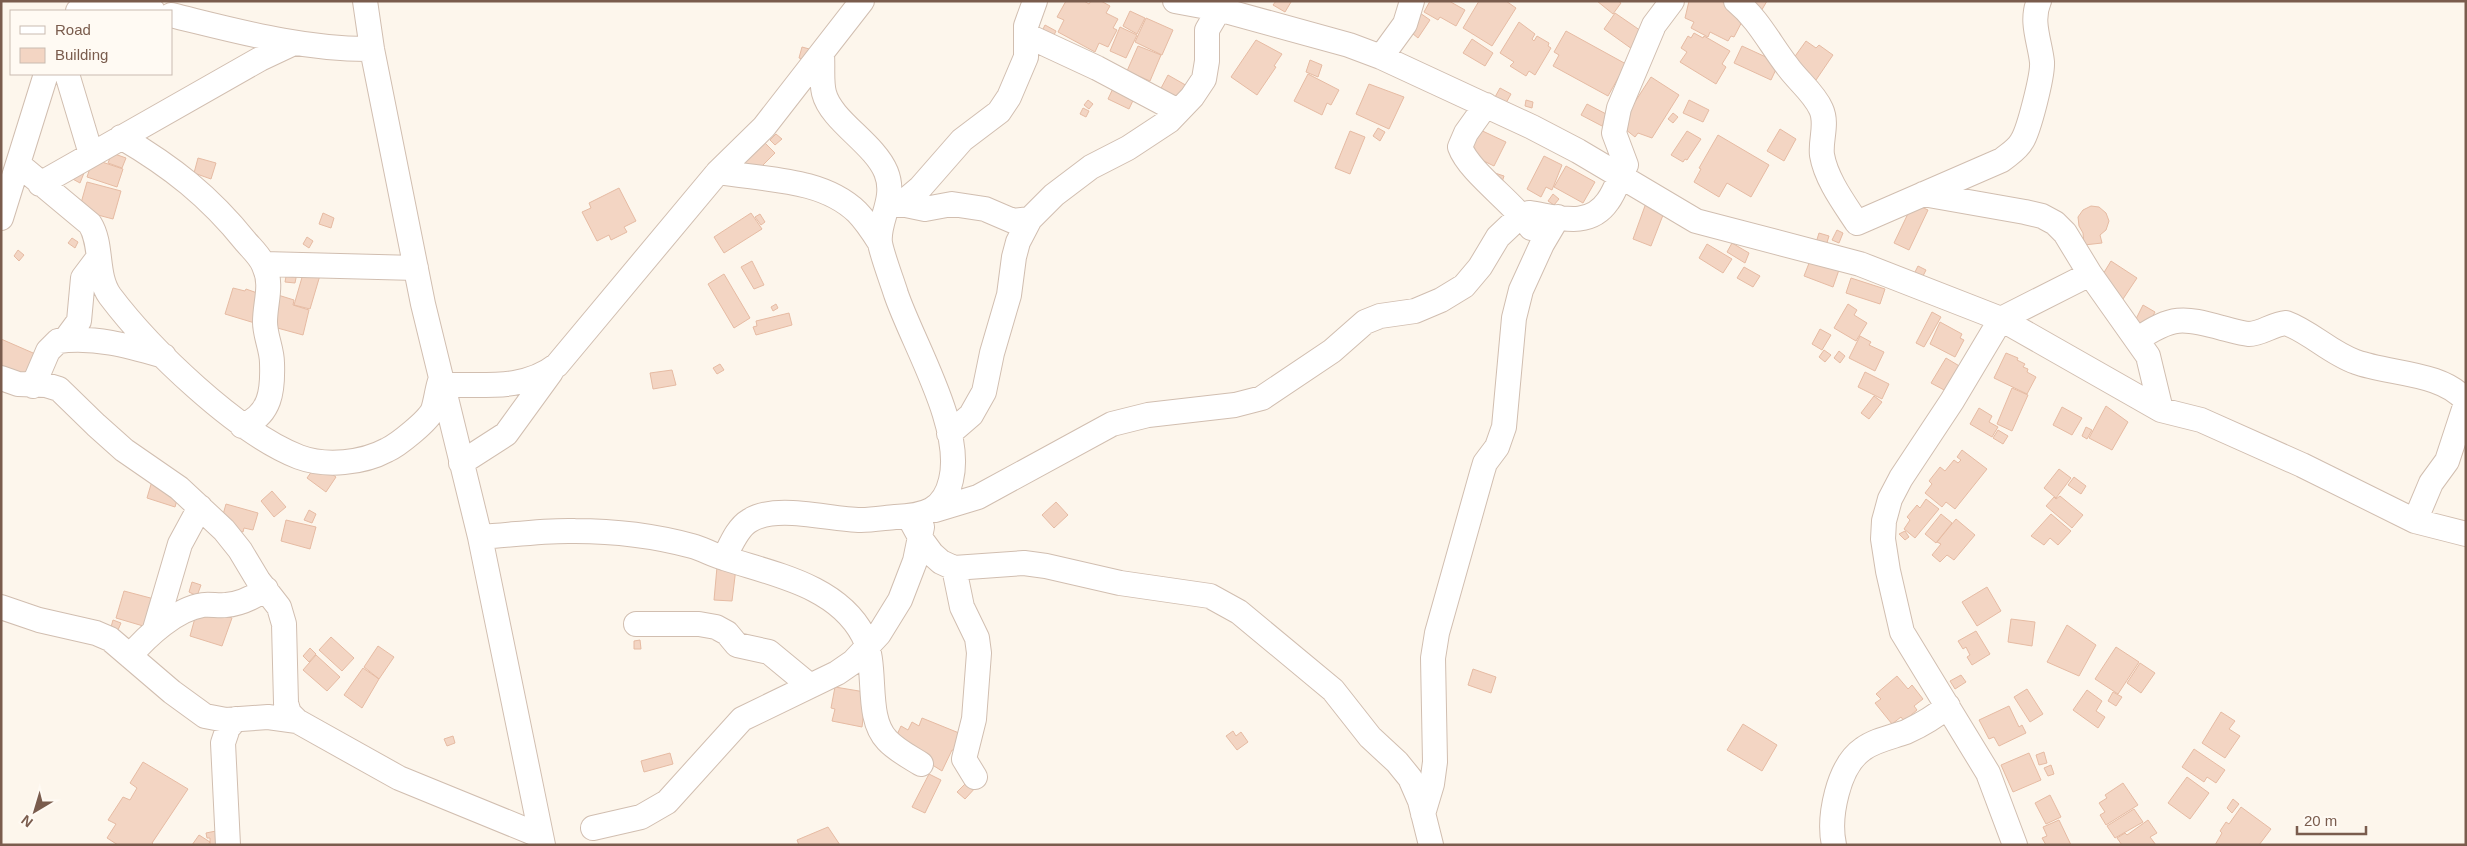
<svg xmlns="http://www.w3.org/2000/svg" width="2467" height="846" font-family="Arial,sans-serif">
<style>
.building{fill:#f3d5c3;stroke:#e6bba3}
.lines{fill:none;stroke-linecap:round;stroke-linejoin:round}
.minor-casing{stroke:#d1beb0;stroke-width:26}
.minor{stroke:#fff;stroke-width:24}
</style>
<rect width="100%" height="100%" fill="#fdf6ec"/>
<path class="building" d="M1066 1H1084L1089 4 1091 1H1101L1110 6 1106 13 1118 19 1113 28 1117 30 1108 47 1099 43 1095 52 1058 32 1064 20 1057 17Z
M1276 1H1290L1291 2 1285 12 1273 5Z
M1430 1H1449L1465 10 1456 26 1440 17 1438 20 1424 12Z
M1479 1H1506L1516 8 1492 46 1463 28Z
M1597 1H1618L1621 3 1613 14Z
M1689 1H1721L1746 14 1734 37 1731 36 1728 41 1710 32 1708 37 1691 28 1694 22 1685 18Z
M1745 1H1767L1760 13Z
M1130 11 1145 18 1137 34 1123 26Z
M1420 13 1430 20 1418 38 1407 29Z
M1615 13 1644 33 1632 49 1604 29Z
M1146 18 1173 30 1162 55 1135 42Z
M1519 22 1535 34 1532 39 1534 41 1537 36 1549 43 1548 46 1551 48 1535 75 1529 71 1526 76 1510 66 1514 62 1500 53Z
M1045 25 1056 31 1052 39 1041 33Z
M1120 27 1137 35 1126 58 1110 51Z
M1566 31 1626 64 1608 96 1553 66 1559 55 1554 52Z
M1694 33 1703 38 1704 36 1730 51 1722 64 1726 67 1716 84 1680 62 1687 52 1681 48 1688 36 1691 38Z
M1472 39 1493 53 1485 66 1463 53Z
M1256 40 1282 54 1274 66 1276 67 1257 95 1231 77Z
M1806 41 1816 48 1819 45 1833 55 1816 80 1804 71 1788 66Z
M1138 46 1161 55 1150 81 1127 71Z
M1742 46 1779 63 1771 80 1734 63Z
M802 47 813 50 809 61 799 58Z
M1310 60 1322 65 1318 77 1306 72Z
M1308 74 1339 90 1331 105 1327 103 1322 115 1294 101Z
M1168 75 1196 91 1187 107 1159 92Z
M1651 77 1679 95 1652 138 1638 133 1635 137 1620 125Z
M1116 82 1137 92 1129 109 1108 99Z
M1369 84 1404 97 1389 129 1356 114Z
M1500 88 1511 94 1506 103 1495 97Z
M1088 100 1093 104 1089 109 1084 105Z
M1526 100 1533 102 1532 108 1525 106Z
M1689 100 1709 110 1703 122 1683 113Z
M1587 104 1608 115 1602 126 1581 115Z
M1083 108 1089 111 1086 117 1080 114Z
M1673 113 1678 117 1673 123 1668 119Z
M1474 127 1506 142 1494 166 1463 151Z
M1378 128 1385 132 1380 141 1373 136Z
M1780 129 1796 139 1784 161 1767 151Z
M1350 131 1365 137 1350 174 1335 168Z
M1687 131 1701 139 1687 160 1685 159 1683 162 1671 155Z
M776 134 782 139 775 145 770 140Z
M1718 135 1769 165 1751 197 1727 183 1719 197 1694 182 1701 169 1699 168Z
M763 141 775 153 751 177 739 165Z
M112 153 126 158 122 168 108 163Z
M1544 156 1562 165 1552 190 1546 187 1541 197 1527 189Z
M198 158 216 163 211 179 194 173Z
M93 159 123 169 117 187 87 177Z
M1566 166 1595 182 1583 203 1554 187Z
M74 168 84 173 80 183 69 177Z
M1492 172 1504 176 1501 185Z
M87 182 121 191 113 219 79 210Z
M619 188 636 221 624 227 627 232 611 240 609 235 597 241 582 212 591 208 589 203Z
M1553 194 1559 199 1554 205 1548 201Z
M1646 203 1665 210 1651 246 1633 239Z
M1913 203 1928 210 1909 250 1894 243Z
M2091 206 2099 207 2106 213 2109 221 2106 230 2100 235 2102 243 2084 245 2083 233 2079 226 2078 217 2083 210Z
M323 213 334 218 331 228 319 224Z
M751 213 762 229 724 253 714 237Z
M760 214 765 222 761 225 755 217Z
M1837 230 1843 233 1839 243 1832 240Z
M1819 233 1829 236 1825 249 1815 246Z
M307 237 313 241 309 248 303 244Z
M72 238 78 242 75 248 68 243Z
M1732 243 1749 253 1745 263 1727 252Z
M1707 244 1732 259 1723 273 1699 258Z
M18 250 24 255 19 261 14 256Z
M1811 258 1840 267 1833 287 1804 276Z
M752 261 764 285 754 289 741 267Z
M2111 261 2137 278 2121 302 2100 279Z
M1918 266 1926 270 1920 282 1912 278Z
M305 267 321 272 310 309 294 305Z
M1744 267 1760 276 1753 287 1737 278Z
M287 271 297 273 295 283 285 282Z
M724 274 750 318 734 328 708 284Z
M1851 278 1885 289 1880 304 1846 293Z
M233 288 245 291 246 289 260 294 258 324 225 314Z
M278 295 294 300 293 305 309 310 303 335 270 326Z
M776 304 778 308 773 311 771 307Z
M1848 304 1857 310 1854 315 1867 323 1856 341 1834 328Z
M2143 305 2155 312 2145 331 2133 325Z
M1932 312 1941 317 1924 347 1916 343Z
M789 313 792 325 756 335 753 327 757 326 756 321Z
M1940 322 1962 334 1960 338 1964 340 1955 357 1930 344Z
M1820 329 1831 335 1822 350 1812 344Z
M1860 336 1871 342 1869 345 1884 352 1875 371 1849 358Z
M1 339 40 356 28 384 1 373Z
M1824 350 1831 355 1825 362 1819 357Z
M1839 351 1845 356 1840 363 1834 358Z
M2006 353 2018 358 2017 360 2025 364 2023 367 2028 369 2027 372 2036 377 2027 394 1994 378Z
M1946 358 1961 367 1946 391 1931 383Z
M720 364 724 370 717 374 713 368Z
M672 370 676 385 653 389 650 373Z
M1865 372 1889 384 1882 399 1858 387Z
M2012 388 2028 395 2012 431 1997 424Z
M1874 396 1882 402 1869 419 1861 413Z
M2106 406 2128 422 2112 450 2089 438Z
M2062 407 2082 418 2072 435 2053 425Z
M1979 408 1992 416 1989 422 1998 427 1992 437 1970 424Z
M2086 427 2092 430 2087 439 2082 436Z
M1998 430 2008 436 2003 444 1993 438Z
M1962 450 1987 469 1955 509 1946 502 1942 507 1925 493 1932 484 1929 481 1940 467 1945 471 1954 460 1958 463 1961 460 1957 457Z
M317 464 336 477 326 492 307 478Z
M2059 469 2071 478 2056 498 2044 488Z
M2074 477 2086 486 2081 494 2068 485Z
M152 481 180 490 175 507 147 498Z
M272 491 286 507 274 517 261 501Z
M2060 496 2083 515 2072 528 2046 506 2054 497 2056 499Z
M1926 499 1939 509 1915 538 1904 529 1910 520 1907 517 1917 505 1920 508Z
M1056 502 1068 515 1054 528 1042 515Z
M226 504 258 513 253 530 244 528 243 532 220 525Z
M309 510 316 514 312 523 304 520Z
M1941 514 1952 523 1936 543 1925 534Z
M2051 514 2071 531 2058 545 2050 538 2044 545 2031 536Z
M1956 519 1975 535 1954 560 1947 555 1940 562 1932 555 1941 544 1937 542Z
M286 520 316 527 310 549 281 541Z
M1905 531 1909 537 1905 540 1899 534Z
M717 567 736 568 732 601 714 600Z
M192 582 201 585 197 596 189 592Z
M1987 587 2001 611 1977 626 1962 602Z
M124 591 158 600 150 628 116 618Z
M198 607 232 618 222 646 190 636Z
M2011 619 2035 622 2032 646 2008 642Z
M113 620 121 623 118 630 111 627Z
M2067 625 2096 645 2079 676 2047 662Z
M1976 631 1990 654 1972 665 1967 657 1970 655 1966 647 1963 649 1958 641Z
M331 637 354 658 342 671 319 650Z
M640 640 641 649H634V641Z
M378 646 394 657 379 679 364 667Z
M2116 647 2139 662 2118 694 2095 679Z
M310 648 316 654 309 662 303 656Z
M316 655 340 677 327 691 303 670Z
M2140 663 2155 673 2141 693 2127 683Z
M363 668 379 679 362 708 344 695Z
M1473 669 1496 677 1491 693 1468 685Z
M1961 675 1966 682 1955 689 1950 681Z
M1897 676 1908 689 1912 685 1923 699 1914 706 1917 710 1904 721 1901 717 1892 724 1875 703 1881 699 1876 694Z
M835 687 871 693 865 703 862 727 832 721 835 709 831 708Z
M2027 689 2043 714 2030 722 2014 697Z
M2087 690 2102 701 2096 711 2105 717 2098 728 2073 710Z
M2113 692 2122 697 2116 706 2108 701Z
M2009 706 2019 727 2022 725 2026 733 1999 746 1994 737 1989 739 1979 720Z
M2221 712 2235 721 2229 729 2240 736 2225 758 2202 743Z
M922 718 964 735 956 751 952 750 942 771 894 741 901 726 908 730 912 722 919 726Z
M1743 724 1777 745 1762 771 1727 750Z
M1233 731 1236 736 1241 732 1248 742 1237 750 1226 736Z
M453 736 455 743 447 746 444 739Z
M2194 749 2225 770 2216 783 2207 777 2204 782 2182 767Z
M2044 752 2047 763 2039 765 2036 755Z
M670 753 673 764 644 772 641 761Z
M2029 753 2041 780 2013 792 2001 765Z
M143 762 188 789 152 843 154 845H118L107 838 116 824 108 820 123 797 130 800 137 788 130 783Z
M2051 765 2054 774 2048 776 2044 768Z
M929 774 941 780 925 813 912 807Z
M2187 777 2209 793 2190 819 2168 803Z
M970 779 977 786 965 799 957 792Z
M2123 783 2138 805 2106 825 2100 815 2105 812 2099 803 2107 798 2105 795Z
M2050 795 2061 817 2046 824 2035 803Z
M2233 799 2239 804 2232 813 2227 808Z
M2241 807 2271 829 2259 845H2215L2222 833 2220 831 2226 822 2229 824Z
M2134 809 2143 822 2115 838 2107 826Z
M2059 820 2071 845H2046L2042 838 2047 836 2043 827Z
M2148 820 2157 833 2150 837 2156 845H2122L2117 838 2125 833 2127 835Z
M828 827 840 845H799L797 840Z
M216 831 220 845H210V838H207L206 833Z
M199 835 210 842 208 845H192Z"/>
<g class="lines">
<g class="minor-casing">
<path id="minor" d="M365 1 372 49 423 304 480 537 543 845
M1175 1 1218 9 1349 45 1381 57 1532 127 1578 151 1696 221 1860 264 2001 319 2161 410 2201 420 2302 465 2415 521 2466 534
M1736 1C1759 20 1770 44 1788 67 1798 81 1814 93 1821 109 1828 124 1820 140 1822 155 1826 179 1844 203 1857 223L2002 160C2009 154 2017 150 2022 141 2029 130 2043 75 2042 62 2040 42 2030 21 2039 1
M78 11 95 3 153 11
M171 15C237 31 304 50 372 49
M1026 35 1097 68 1178 111
M1381 57 1405 24 1412 1
M67 74 91 154
M1486 105 1466 133 1460 147C1469 172 1514 203 1531 228
M121 137C172 167 209 196 246 242 252 249 261 257 264 266 273 285 265 302 265 322 265 336 272 349 272 363 273 390 271 415 242 426
M18 164 90 224C103 245 95 275 110 296 150 349 237 433 299 457 326 467 363 463 387 450 398 445 428 421 433 410 436 401 437 390 440 381
M718 172C764 180 822 178 857 212 866 221 873 232 880 243
M40 184 260 59 294 43
M1923 194 2025 212 2042 216 2055 223 2065 233 2090 274 2148 356 2161 410
M901 204 920 188 962 140 999 112 1009 97 1026 57V26L1035 1
M889 206 901 204 925 209 952 204 985 209 1013 221 1030 219
M1 218 46 74
M264 264 416 268
M2138 339C2172 316 2183 317 2222 328 2231 330 2239 333 2249 334 2261 334 2273 324 2286 323 2311 332 2330 353 2356 362 2388 374 2443 372 2466 401
M65 340 79 321 83 278 98 258
M1 378 18 384 46 385 59 389 96 425 124 450 179 488 224 530 240 550 258 580 279 607 284 624 286 703 289 713 297 721 399 778 541 836
M442 385C483 384 524 391 557 365L718 172 764 127 862 1
M33 386 48 351 58 341C95 336 129 346 164 356
M949 434 971 415 984 392 992 353 1009 295 1014 257 1018 242 1030 219 1054 195 1091 167 1128 148 1169 121 1192 97 1204 79 1207 61V30L1224 1
M461 463 506 434 551 372
M935 510 978 497 1112 424 1148 415 1235 405 1262 398 1332 351 1365 322 1380 316 1415 311 1441 300 1464 286 1480 267 1498 237 1516 220 1529 213C1558 217 1589 229 1608 201 1616 190 1619 177 1626 165L1614 133 1619 108 1654 25 1672 1
M909 517 921 539 932 554 941 562 954 568 1024 563 1046 566 1120 583 1210 596 1239 612 1333 690 1370 737 1397 762 1410 778 1420 801 1431 845
M2415 521 2431 483 2447 461 2466 403
M480 537C512 535 544 530 575 531 613 531 655 536 692 546 703 549 713 555 724 558 772 574 837 585 863 635 879 666 864 716 887 740 896 750 910 757 921 764
M724 558C730 547 737 528 749 521 777 503 829 520 861 520 872 520 884 518 895 517 924 516 944 511 951 480 964 427 913 344 896 294 892 281 882 255 880 243 877 221 897 199 886 172 874 143 831 121 824 93 821 81 823 67 822 55
M954 568 962 607 977 638 979 653 974 719 964 759 975 777
M1 607 39 620 96 633 110 639 172 692 205 716 226 720 268 717 297 721
M636 624H699L716 627 727 633 737 645 769 652 809 685
M155 629 180 544 200 507
M130 656C147 636 176 609 203 605 210 604 219 606 226 605 241 604 254 597 266 589
M1423 814 1432 784 1435 762 1433 658 1437 633 1482 473 1485 463 1497 447 1504 427 1514 318 1521 290 1542 244 1558 217
M593 828 641 817 667 802 742 719 837 673 853 662 879 634 900 600 915 561 922 527
M228 845 223 743 228 728 236 719
M1834 845C1828 817 1838 766 1863 749 1875 740 1892 737 1906 732 1921 725 1935 717 1948 706
M2015 845 1988 773 1902 632 1888 571 1883 539 1884 521 1890 499 1901 478 1952 401 2001 319 2090 274"/>
</g>
<use href="#minor" class="minor"/>
</g>
<rect width="2467" height="846" fill="none" stroke="#7a5c4d" stroke-width="5"/>
<rect x="10" y="10" width="162" height="65" fill="#fffaf3" stroke="#cabbb1"/>
<rect x="20" y="26" width="25" height="8" fill="#ffffff" stroke="#cabbb1"/>
<text x="55" y="35" font-size="15" fill="#7a5c4d">Road</text>
<rect x="20" y="48" width="25" height="15" fill="#f3d5c3" stroke="#cabbb1"/>
<text x="55" y="60" font-size="15" fill="#7a5c4d">Building</text>
<g transform="translate(35 811) rotate(218)" stroke="#fffaf3" stroke-width="4" paint-order="stroke">
<path d="M0-4L9 19L0 12L-9 19Z" fill="#7a5c4d"/>
<text y="-8" font-size="14" font-weight="bold" text-anchor="middle" fill="#7a5c4d">N</text>
</g>
<path d="M2297 826v8h69v-8" fill="none" stroke="#7a5c4d" stroke-width="2.5"/>
<text x="2304" y="826" font-size="15" fill="#7a5c4d" stroke="#fffaf3" stroke-width="4" paint-order="stroke">20 m</text>
</svg>
